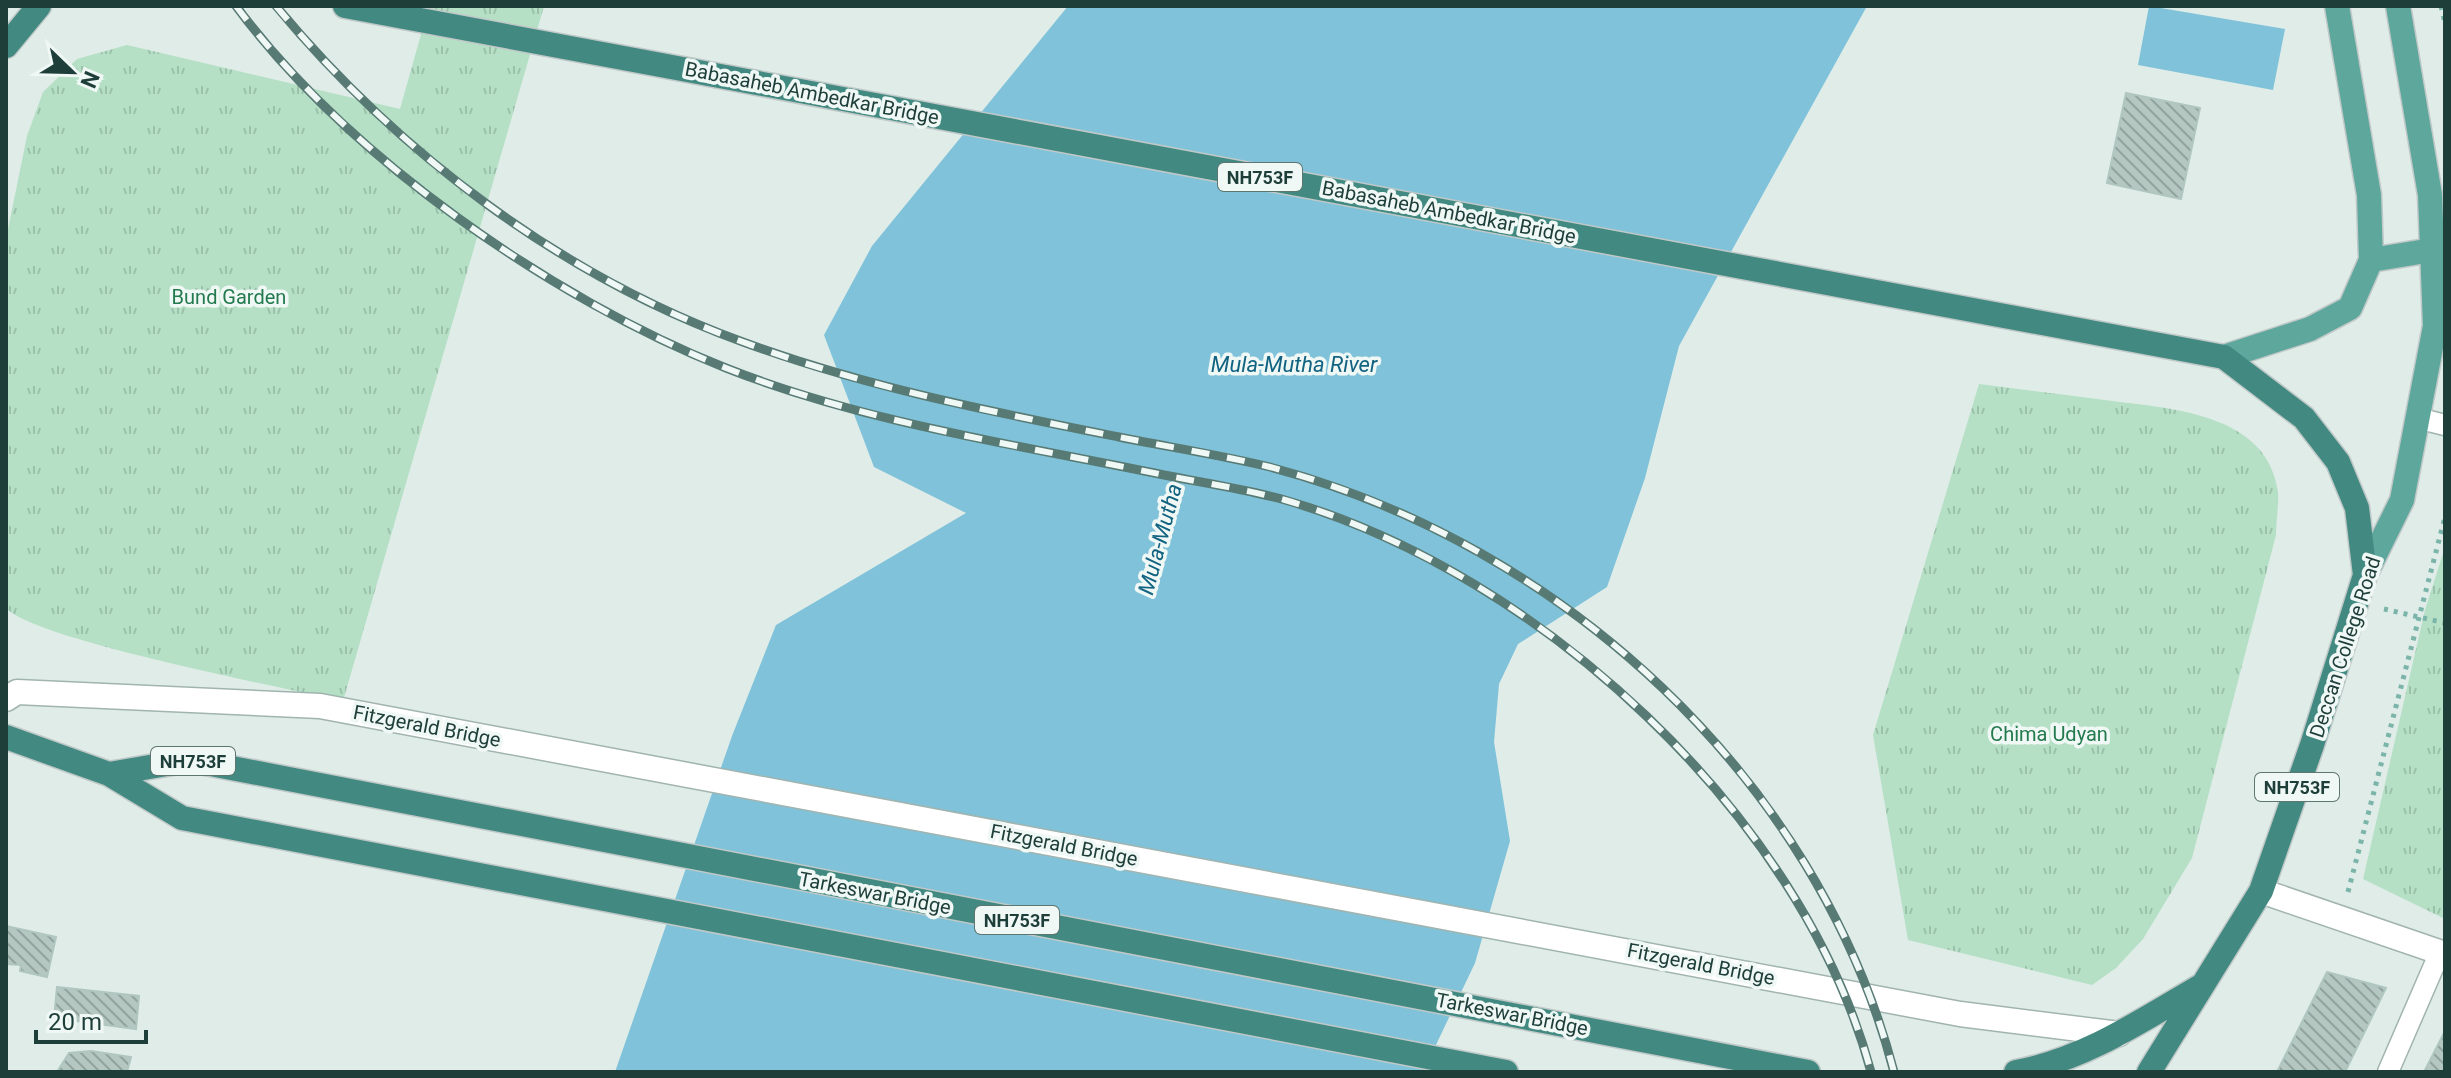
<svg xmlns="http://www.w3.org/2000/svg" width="2451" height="1078" font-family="Roboto,sans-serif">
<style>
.grass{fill:url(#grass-tufts)}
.water{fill:#7fc2d9}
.building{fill:url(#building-back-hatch);stroke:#b0c6c0;stroke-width:2}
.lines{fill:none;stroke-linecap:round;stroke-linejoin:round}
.service-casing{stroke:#a1b4b0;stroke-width:23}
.pedestrian-casing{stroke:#a1b4b0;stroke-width:27}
.minor-casing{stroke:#a1b4b0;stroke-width:27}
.primary-casing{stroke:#c0c9c8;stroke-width:27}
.trunk-casing{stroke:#c0c9c8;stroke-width:27}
.path{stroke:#7bb4a8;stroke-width:5;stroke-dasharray:4 6;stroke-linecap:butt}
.service{stroke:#fff;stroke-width:20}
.pedestrian{stroke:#fff;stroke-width:24}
.minor{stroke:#fff;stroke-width:24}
.primary{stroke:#5ea79c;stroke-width:24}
.trunk{stroke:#428a81;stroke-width:24}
.rail-casing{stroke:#587a74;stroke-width:9}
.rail{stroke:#f0f8f5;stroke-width:6;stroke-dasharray:18;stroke-linecap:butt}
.labels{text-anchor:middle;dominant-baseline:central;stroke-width:7;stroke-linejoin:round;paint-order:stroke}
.shield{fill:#f0f8f5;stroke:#5d7671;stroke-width:2}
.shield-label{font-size:18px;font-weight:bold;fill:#1e3e39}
.street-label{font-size:20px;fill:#1e3e39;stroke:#f0f8f5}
.park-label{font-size:20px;fill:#237a4e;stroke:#f0f8f5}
.water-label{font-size:22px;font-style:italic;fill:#116381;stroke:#f0f8f5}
</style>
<defs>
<pattern id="grass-tufts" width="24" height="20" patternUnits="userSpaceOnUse" patternTransform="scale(2)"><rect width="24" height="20" fill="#b5e0c5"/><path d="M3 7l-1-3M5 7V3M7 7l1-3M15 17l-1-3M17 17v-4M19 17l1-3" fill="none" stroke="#9bc1aa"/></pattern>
<pattern id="building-back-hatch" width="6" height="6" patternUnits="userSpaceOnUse" patternTransform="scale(2)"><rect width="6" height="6" fill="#b4c7c1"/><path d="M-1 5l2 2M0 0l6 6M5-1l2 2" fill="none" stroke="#92a39e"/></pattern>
</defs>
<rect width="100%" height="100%" fill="#dfece8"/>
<path class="grass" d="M429 6H544L343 701C286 688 35 640 6 608V239L27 136 43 92 77 59 127 45 400 109Z
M1979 384C2026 390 2073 396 2120 402 2177 409 2268 416 2278 492 2279 505 2276 521 2276 535L2192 858 2143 939 2116 968 2092 985 1908 940 1873 735Z
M2445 547V919L2363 879 2425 610Z"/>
<path class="water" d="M1068 6H1867L1679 346 1645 478 1607 587 1518 644 1499 684 1494 742 1510 841 1475 963 1423 1072H615L732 736 776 625 966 513 874 467 824 335 872 246Z
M2149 6 2285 29 2273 90 2138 65Z"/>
<path class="building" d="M2126 93 2200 108 2181 199 2107 183Z
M6 926 56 937 47 977 20 971 21 965 6 964Z
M2327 972 2386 988 2345 1072H2277Z
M57 987 139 996 136 1029 54 1018Z
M2445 1031V1072H2424Z
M91 1051 131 1057 127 1072H57L69 1053Z"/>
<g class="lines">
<g class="service-casing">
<path id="service" d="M2417 418 2445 425
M2388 1072 2440 952"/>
</g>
<g class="pedestrian-casing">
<path id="pedestrian" d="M6 699 17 692 320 706 1960 1014 2119 1034"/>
</g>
<g class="minor-casing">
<path id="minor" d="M2261 891 2445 954"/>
</g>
<g class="primary-casing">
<path id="primary" d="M2371 260 2432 250
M2224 357 2310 329 2350 308 2371 260 2369 195 2337 6
M2365 575 2402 500 2435 326 2430 195 2398 6"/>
</g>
<g class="trunk-casing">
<path id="trunk" d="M345 6 2224 357 2304 418 2338 462 2357 508 2365 575 2312 745 2261 891 2149 1072
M6 46 39 6
M6 737 109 774 182 818 1506 1072
M109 774 190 760 1808 1072
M2016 1072C2083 1060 2141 1021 2199 987"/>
</g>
<path class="path" d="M2441 6 2445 23
M2384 609 2445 623
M2348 892 2445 517"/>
<use href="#service" class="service"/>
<use href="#pedestrian" class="pedestrian"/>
<use href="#minor" class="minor"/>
<use href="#primary" class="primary"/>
<use href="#trunk" class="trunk"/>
<g class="rail-casing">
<path id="rail" d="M236 6C348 157 552 299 726 368 865 423 1019 445 1164 475 1204 483 1245 489 1285 500 1538 573 1802 814 1871 1072
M276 6C398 153 563 277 743 342 865 387 993 412 1119 437 1169 447 1221 455 1270 467 1561 544 1817 777 1894 1072"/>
</g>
<use href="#rail" class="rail"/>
</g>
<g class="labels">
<g class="shield">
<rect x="1218" y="163" width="84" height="28" rx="6"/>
<rect x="151" y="747" width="84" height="28" rx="6"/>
<rect x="2255" y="773" width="84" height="28" rx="6"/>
<rect x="975" y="906" width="84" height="28" rx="6"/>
</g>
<g class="shield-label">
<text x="1260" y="177">NH753F</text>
<text x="193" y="761">NH753F</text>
<text x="2297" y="787">NH753F</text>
<text x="1017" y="920">NH753F</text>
</g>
<g class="street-label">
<text transform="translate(812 93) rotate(11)">Babasaheb Ambedkar Bridge</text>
<text transform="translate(1449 212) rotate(11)">Babasaheb Ambedkar Bridge</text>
<text transform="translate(2345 647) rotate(-72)">Deccan College Road</text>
<text transform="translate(427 726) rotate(11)">Fitzgerald Bridge</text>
<text transform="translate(1064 845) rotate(11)">Fitzgerald Bridge</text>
<text transform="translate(875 893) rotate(11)">Tarkeswar Bridge</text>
<text transform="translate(1701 964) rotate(11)">Fitzgerald Bridge</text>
<text transform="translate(1512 1014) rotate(11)">Tarkeswar Bridge</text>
</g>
<g class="park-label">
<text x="229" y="297">Bund Garden</text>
<text x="2049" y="734">Chima Udyan</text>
</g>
<g class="water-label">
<text x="1294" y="364">Mula-Mutha River</text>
<text transform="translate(1160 539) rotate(-75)">Mula-Mutha</text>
</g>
</g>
<rect width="2451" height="1078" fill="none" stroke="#1e3e39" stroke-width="16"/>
<g transform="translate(72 72) rotate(113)" stroke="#f0f8f5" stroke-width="6" paint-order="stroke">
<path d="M0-6L14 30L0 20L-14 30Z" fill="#1e3e39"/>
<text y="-12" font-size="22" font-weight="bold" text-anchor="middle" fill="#1e3e39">N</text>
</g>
<path d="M36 1030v12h110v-12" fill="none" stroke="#1e3e39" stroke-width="4"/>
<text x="48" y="1030" font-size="24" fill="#1e3e39" stroke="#f0f8f5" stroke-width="6" paint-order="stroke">20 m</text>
</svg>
